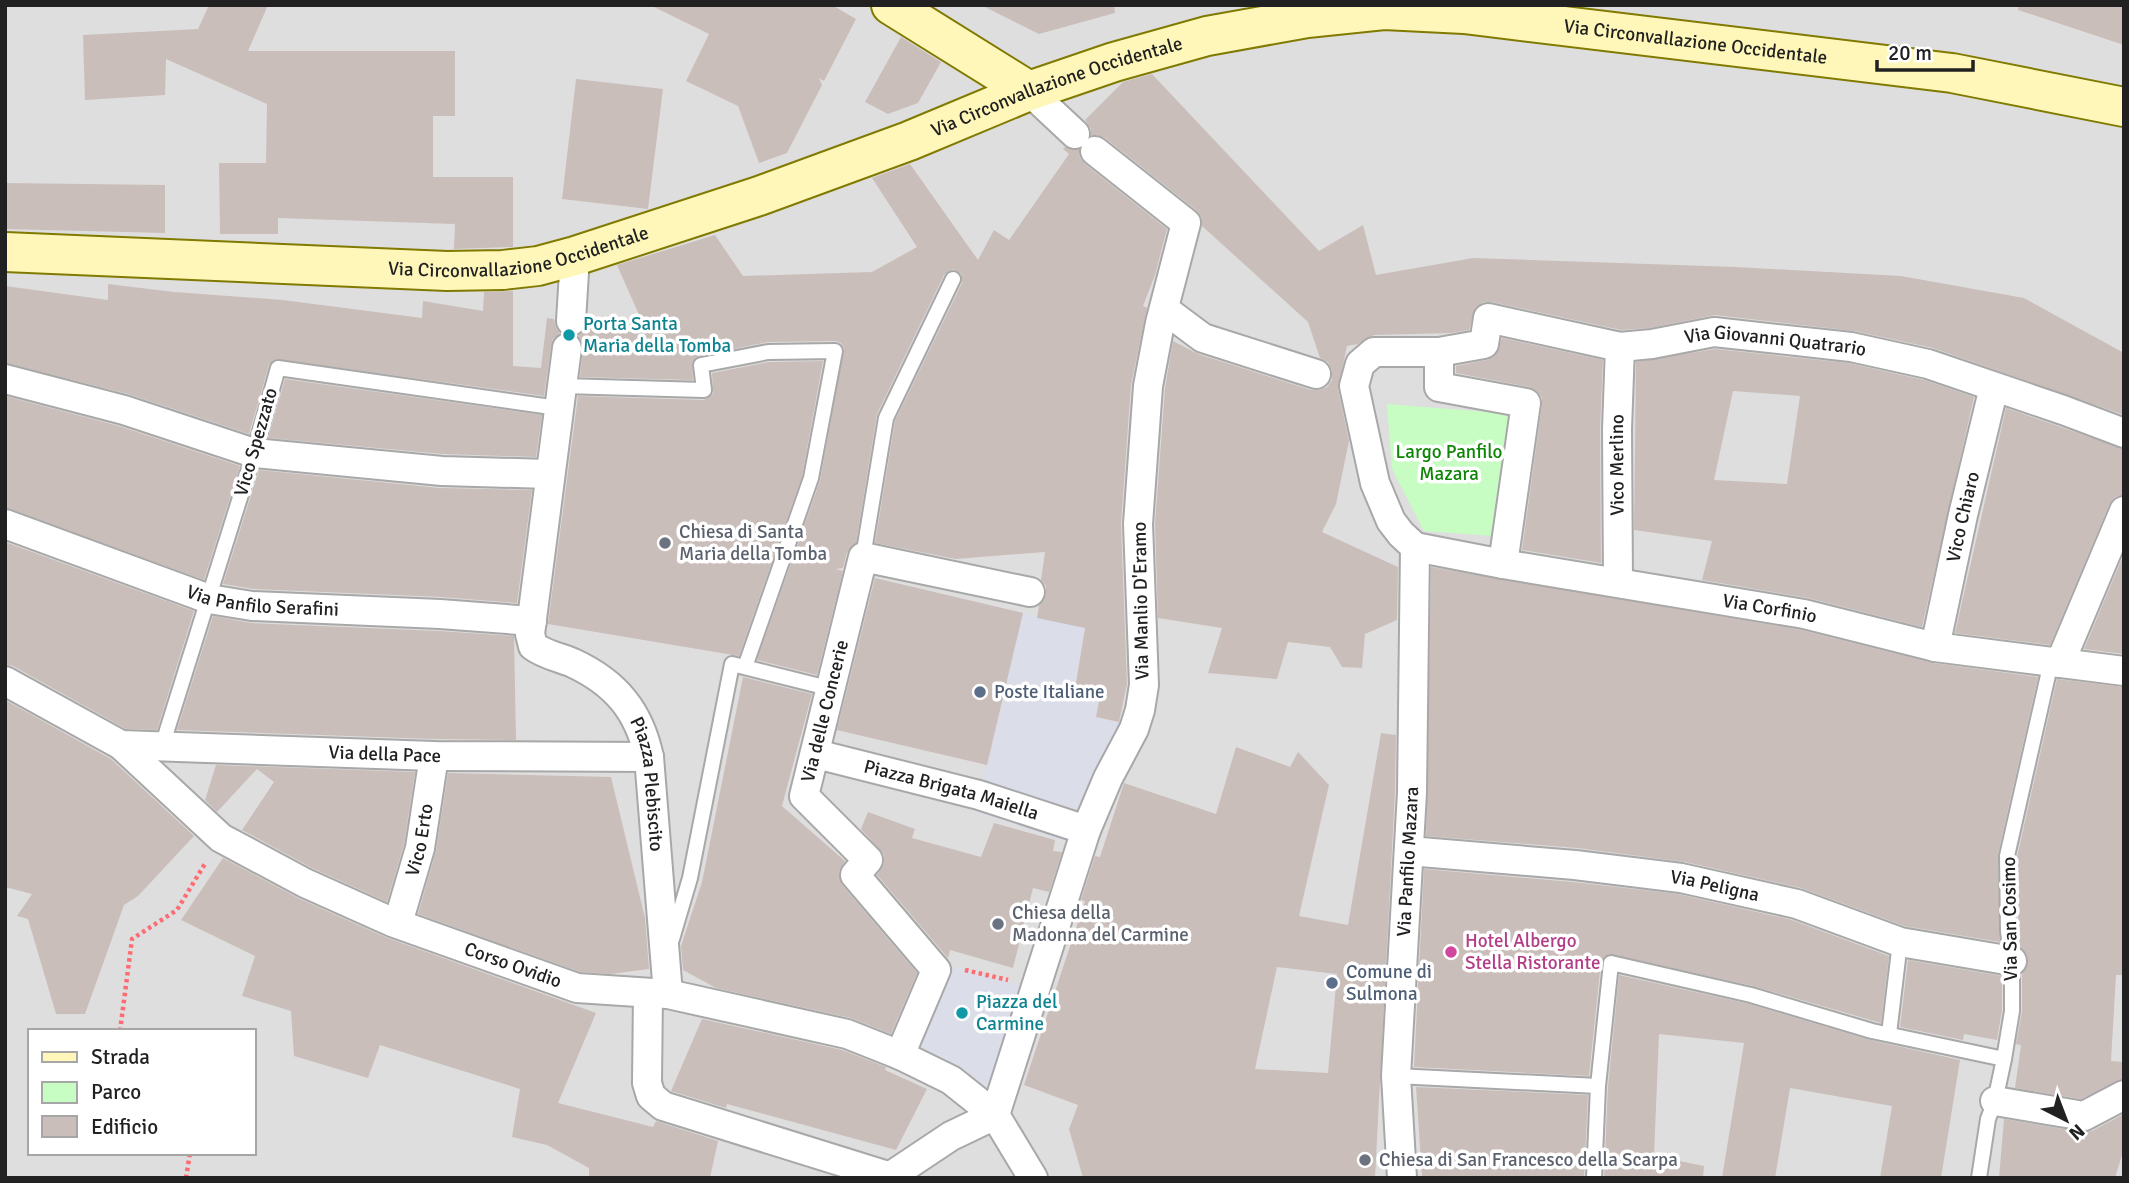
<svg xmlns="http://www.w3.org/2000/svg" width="2129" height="1183" font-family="Signika,sans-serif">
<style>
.residential{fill:#dfdede;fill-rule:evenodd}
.park{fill:#c7fdc3}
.plaza{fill:#dbdde8}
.building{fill:#cabeba;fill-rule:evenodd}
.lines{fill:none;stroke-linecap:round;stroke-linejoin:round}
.lane-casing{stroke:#a8a8a8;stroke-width:18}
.street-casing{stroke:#a8a8a8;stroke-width:32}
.secondary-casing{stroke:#807a00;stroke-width:42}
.path{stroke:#ff6b73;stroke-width:4.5;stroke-dasharray:3.5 3.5;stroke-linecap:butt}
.lane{stroke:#fff;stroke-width:14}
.street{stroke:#fff;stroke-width:28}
.secondary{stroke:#fef7b9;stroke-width:38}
.culture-dot{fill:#0f9aa8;stroke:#fff;stroke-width:2.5}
.worship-dot{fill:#6b7280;stroke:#fff;stroke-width:2.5}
.service-dot{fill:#5c6f8a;stroke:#fff;stroke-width:2.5}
.hotel-dot{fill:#d1479c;stroke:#fff;stroke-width:2.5}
.labels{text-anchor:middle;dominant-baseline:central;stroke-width:7;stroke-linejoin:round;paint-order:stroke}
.street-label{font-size:19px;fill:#212121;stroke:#fff}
.culture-label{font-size:19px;fill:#0d838f;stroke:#fff;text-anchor:start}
.park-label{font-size:19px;fill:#0d8505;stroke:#fff}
.worship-label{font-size:19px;fill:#5b616d;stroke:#fff;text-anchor:start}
.service-label{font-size:19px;fill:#4e5e75;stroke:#fff;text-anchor:start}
.hotel-label{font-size:19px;fill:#b23c85;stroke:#fff;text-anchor:start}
</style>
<rect width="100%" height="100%" fill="#f2ede7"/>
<path class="residential" d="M5 5H2124V1178H5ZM30 1031H254V1153H30Z"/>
<path class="park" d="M1387 404 1513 414 1494 536 1424 531 1392 469Z"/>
<path class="plaza" d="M1023 613 1085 628 1075 688 1100 696 1097 717 1124 723 1078 846 975 812Z
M932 961 1021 985 988 1094 899 1041Z"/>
<path class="building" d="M209 5H268L248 51H455V116H433V177H513V247L454 249 455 224 278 218V234H220L219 163H266L267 104 166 59 165 95 85 100 83 35 198 29Z
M650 5H832L856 19 824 81 819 78 822 85 787 153 759 163 738 106 686 81 709 34Z
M981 5H1114L1115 13 1039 34Z
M2019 5H2124V45L2018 10Z
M901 37 941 62 918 103 888 114 865 102Z
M1152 74 1319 251 1363 225 1376 275 1473 258 1736 267 1901 276 2024 298 2124 353V415L1933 348 1854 331 1715 315 1650 328 1621 330 1492 302H1483L1475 308 1469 330 1451 333 1374 335 1358 344 1347 346 1338 389 1349 441 1336 504 1322 532 1398 567 1397 620 1365 634 1362 668 1342 667 1330 647 1288 642 1277 679 1208 673 1222 628 1158 618 1155 524 1165 388 1173 341 1198 354 1311 390H1319L1327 387 1332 380V371L1328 362 1320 358 1308 322 1202 226 1201 217 1196 210 1105 138 1098 135H1091V129L1085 120 1123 82Z
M576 79 663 89 648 209 562 199Z
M1065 147 1079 150 1080 158 1085 164 1167 229 1155 275 1143 306 1147 308 1131 385 1121 524 1127 684 1119 722 1096 717 1100 696 1075 689 1085 628 1037 618 1039 606 1046 595V586L1041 580 1045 552 956 559 875 543 895 421 962 283 961 274 953 269 944 275 877 414 856 543 847 552 843 568 836 569 843 571 817 675 757 660 820 481 844 348 841 343 835 341 768 342 699 356 692 362 693 380 580 377 583 349V342L578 336 584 331 587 323 640 317 617 265 715 235 743 276 872 272 917 247 872 178 910 164 978 260 994 230 1009 240 1069 154 1063 149Z
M5 183 165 185V233L5 229Z
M108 284 174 292 283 300 422 318 423 301 483 311 484 292 513 291V366L541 368 547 318 554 319 556 328 560 333 553 339 551 346 544 396 275 359 269 365 249 434 128 394 5 363V286L108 300Z
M1502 338 1603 360 1600 429 1601 563 1522 550 1542 405V398L1537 391 1529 387 1456 373V366L1487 360 1495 356Z
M1715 349 1848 363 1924 380 1974 397 1922 627 1808 598 1702 580 1712 541 1634 530 1636 362ZM1733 391 1800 396 1787 484 1714 480Z
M823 361 802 476 739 656 548 624 578 396 704 400 713 394 712 373 769 362Z
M285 379 542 415 536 457 443 454 268 438Z
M5 396 119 426 240 466 204 580 5 508Z
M2006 408 2124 449V495L2115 497 2109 505 2050 645 1955 633Z
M259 470 440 488 532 490 517 603 441 597 254 589 223 584Z
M5 542 194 611 157 730 126 729 13 666 5 664Z
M2124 554V654L2084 649Z
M1431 567 1801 630 1933 663 2038 677 1998 854 2000 942 1904 926 1801 888 1685 862 1577 848 1426 836Z
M875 578 1023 613 987 765 837 730Z
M213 616 251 623 439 631 514 636 516 740 434 739 177 730Z
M743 677 812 694 782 806 845 861 839 872 842 885 917 973 891 1034 851 1018 716 988 683 970 681 946 702 882Z
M2057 679 2124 687V975H2116L2111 1061 2124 1062V1079L2081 1099 2015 1088 2021 1045 2016 1044 2022 1011V974L2028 963 2027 955 2020 947 2018 930 2017 857Z
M5 700 111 759 194 836 138 896 124 905 85 1014H56L28 919 17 916 32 894 5 887Z
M1381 733 1396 735 1395 791 1375 1178H1083L1069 1129 1078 1105 1024 1085 1085 901 1081 900 1095 856 1100 857 1124 783 1216 814 1236 747 1290 767 1298 752 1329 785 1299 916 1348 925ZM1277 967 1337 974 1328 1073 1255 1069Z
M216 765 415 772 404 844 387 902 312 868 242 830 274 782 257 769 217 812 205 800Z
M448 773 611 777 645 918 649 969 610 974 580 972 418 914 436 851Z
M868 812 915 829 912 838 981 857 994 823 1055 840 1053 851 1062 852 1049 892 1033 888 1013 968 950 950 948 958 877 875 884 864V855L861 829Z
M223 858 298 898 385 937 596 1013 558 1103 653 1127 656 1121 718 1141 710 1178H589V1168L547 1145 512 1137 520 1089 380 1045 368 1078 294 1056 291 1011 242 996 255 956 181 920Z
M1424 869 1573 882 1678 894 1792 920 1889 956 1881 1023 1753 986 1609 954 1601 962 1589 1076 1414 1067Z
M1908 960 2002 976V1010L1997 1040 1964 1034 1963 1040 1900 1027Z
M1619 975 1749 1004 1870 1040 1960 1060 1941 1178H1880L1892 1106 1790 1088 1775 1178H1722L1744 1043 1659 1034 1654 1156 1704 1166 1703 1178H1604L1608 1087Z
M702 1019 842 1050 886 1067 885 1070 927 1089 896 1150 727 1104 726 1108 671 1091Z
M1416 1087 1588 1095 1584 1178H1422Z
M2124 1114V1148L2115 1178H1999L2004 1119 2082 1132 2092 1131Z"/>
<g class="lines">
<g class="lane-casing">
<path id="lane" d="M562 386 704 390 701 365 768 352 835 351 811 478 745 667
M863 557 886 418 953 279
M162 746 254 453 278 368 558 408
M672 939 690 878 732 664 832 689
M1889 1034 1900 942
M1396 1076 1598 1086
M1594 1178 1598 1086 1611 963 1751 995 1872 1031 2004 1059
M1979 1178 1988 1119 1995 1101 2004 1059 2012 1011V961L2008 931 2007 856 2051 662"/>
</g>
<g class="street-casing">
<g id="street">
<path d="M1029 91 1075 134"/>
<path d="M1164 309 1203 338 1316 374"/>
<path d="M571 321 575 256"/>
<path id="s1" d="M567 348 530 634 533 646C545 655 559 657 573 663 616 683 639 711 649 757L668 994"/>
<path id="s2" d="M1439 352 1484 344 1488 318 1620 347 1652 344 1714 332 1851 347 1928 364 2063 410 2124 433"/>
<path d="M5 379 124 410 254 453 442 471 549 474"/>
<path id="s3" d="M5 524 209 599 252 606 440 614 532 621"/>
<path id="s4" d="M1415 547 1503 564 1804 614 1935 647 2124 671"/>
<path d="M1415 547 1401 534 1391 521 1375 483 1354 386 1360 364 1374 352H1439V387L1526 403 1503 564"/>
<path id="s5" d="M1618 582 1617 429 1620 347"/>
<path id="s6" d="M1935 647 1963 515 1994 387"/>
<path d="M2060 663 2124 511"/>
<path id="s7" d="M5 681 121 745 221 838 305 883 392 922 577 988 668 994 847 1034 900 1055 951 1080 995 1115 1033 1178"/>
<path id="s8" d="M121 745 434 756 649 757"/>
<path id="s9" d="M816 754 979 795 1086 830"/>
<path id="s10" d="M1409 851 1575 865 1681 878 1797 904 1900 942 2012 961"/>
<path id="s11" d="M398 923 420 848 434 756"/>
<path d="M648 993 647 1083 651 1096 663 1106 888 1176"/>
<path id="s12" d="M900 1055 936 970 855 875 868 860 804 796 863 557 1030 592"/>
<path d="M1995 1101 2084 1116 2124 1095"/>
<path d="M995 1115 1086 830 1108 778 1134 729 1140 710 1144 685 1138 524 1148 386 1160 323 1186 223 1095 151"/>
<path d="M888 1178 951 1136 995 1115"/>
<path id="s13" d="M1402 1178 1396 1076 1412 792 1415 547"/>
</g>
</g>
<g class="secondary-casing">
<g id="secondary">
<path d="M891 5 1029 91"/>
<path id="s14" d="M5 252 447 271 503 270 538 266 575 256 759 196 909 141 1029 91 1114 62 1207 36 1307 18 1384 10 1464 14 1952 73 2124 107"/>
</g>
</g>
<path class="path" d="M965 970 1008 980
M120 1031 132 939 177 910 206 862
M186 1178 190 1153"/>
<use href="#lane" class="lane"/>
<use href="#street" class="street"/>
<use href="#secondary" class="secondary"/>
</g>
<g class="culture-dot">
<circle cx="569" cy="335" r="7"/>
<circle cx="962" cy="1013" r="7"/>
</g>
<g class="worship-dot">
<circle cx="665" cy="543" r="7"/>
<circle cx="998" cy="924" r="7"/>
<circle cx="1365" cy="1160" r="7"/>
</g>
<g class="service-dot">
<circle cx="980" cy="692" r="7"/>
<circle cx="1332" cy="983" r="7"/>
</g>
<circle class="hotel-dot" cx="1451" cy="952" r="7"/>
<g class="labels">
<g class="street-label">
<text stroke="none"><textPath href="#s14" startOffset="1734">Via Circonvallazione Occidentale</textPath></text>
<text stroke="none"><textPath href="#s14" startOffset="1083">Via Circonvallazione Occidentale</textPath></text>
<text stroke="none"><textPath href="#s14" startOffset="516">Via Circonvallazione Occidentale</textPath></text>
<text stroke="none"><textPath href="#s2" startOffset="364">Via Giovanni Quatrario</textPath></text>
<text transform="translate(256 442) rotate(-74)">Vico Spezzato</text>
<text stroke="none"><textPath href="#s5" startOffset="117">Vico Merlino</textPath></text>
<text stroke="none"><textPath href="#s6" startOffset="133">Vico Chiaro</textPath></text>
<text stroke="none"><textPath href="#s3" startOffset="271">Via Panfilo Serafini</textPath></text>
<text transform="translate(1141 601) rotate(-91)">Via Manlio D'Eramo</text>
<text stroke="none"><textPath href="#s4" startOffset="360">Via Corfinio</textPath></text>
<text stroke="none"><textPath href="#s12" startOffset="415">Via delle Concerie</textPath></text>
<text stroke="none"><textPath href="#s8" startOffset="264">Via della Pace</textPath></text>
<text stroke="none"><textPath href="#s1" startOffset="497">Piazza Plebiscito</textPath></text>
<text stroke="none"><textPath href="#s9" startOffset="140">Piazza Brigata Maiella</textPath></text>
<text stroke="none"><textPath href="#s11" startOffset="86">Vico Erto</textPath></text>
<text stroke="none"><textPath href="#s13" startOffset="317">Via Panfilo Mazara</textPath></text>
<text stroke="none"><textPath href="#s10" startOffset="308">Via Peligna</textPath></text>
<text transform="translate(2010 919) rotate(-91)">Via San Cosimo</text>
<text stroke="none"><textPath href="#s7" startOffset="588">Corso Ovidio</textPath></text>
</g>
<g class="culture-label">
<text x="583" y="324">Porta Santa<tspan x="583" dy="22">Maria della Tomba</tspan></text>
<text x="976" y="1002">Piazza del<tspan x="976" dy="22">Carmine</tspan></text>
</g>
<g class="park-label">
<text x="1449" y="452">Largo Panfilo<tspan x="1449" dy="22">Mazara</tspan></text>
</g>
<g class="worship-label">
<text x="679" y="532">Chiesa di Santa<tspan x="679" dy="22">Maria della Tomba</tspan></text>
<text x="1012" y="913">Chiesa della<tspan x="1012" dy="22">Madonna del Carmine</tspan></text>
<text x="1379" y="1160">Chiesa di San Francesco della Scarpa</text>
</g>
<g class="service-label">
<text x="994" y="692">Poste Italiane</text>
<text x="1346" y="972">Comune di<tspan x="1346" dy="22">Sulmona</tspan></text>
</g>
<g class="hotel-label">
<text x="1465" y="941">Hotel Albergo<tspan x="1465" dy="22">Stella Ristorante</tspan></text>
</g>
</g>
<rect width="2129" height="1183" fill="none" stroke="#212121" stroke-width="14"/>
<rect x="28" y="1029" width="228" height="126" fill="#ffffff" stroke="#a6a6a6" stroke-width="2"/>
<rect x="42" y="1052" width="35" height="10" fill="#fef7b9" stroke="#a6a6a6" stroke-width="2"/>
<text x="91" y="1064" font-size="21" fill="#212121">Strada</text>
<rect x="42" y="1082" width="35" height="21" fill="#c7fdc3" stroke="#a6a6a6" stroke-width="2"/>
<text x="91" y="1099" font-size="21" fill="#212121">Parco</text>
<rect x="42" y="1116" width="35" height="21" fill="#cabeba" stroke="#a6a6a6" stroke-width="2"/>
<text x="91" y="1134" font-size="21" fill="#212121">Edificio</text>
<g transform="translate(2066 1120) rotate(138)" stroke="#ffffff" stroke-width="5" paint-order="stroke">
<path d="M0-5L12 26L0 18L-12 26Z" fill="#212121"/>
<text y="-10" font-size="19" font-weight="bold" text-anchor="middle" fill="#212121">N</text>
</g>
<path d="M1877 60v10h96v-10" fill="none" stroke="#212121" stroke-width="3.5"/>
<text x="1888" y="60" font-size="21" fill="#212121" stroke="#ffffff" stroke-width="5" paint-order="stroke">20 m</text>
</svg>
